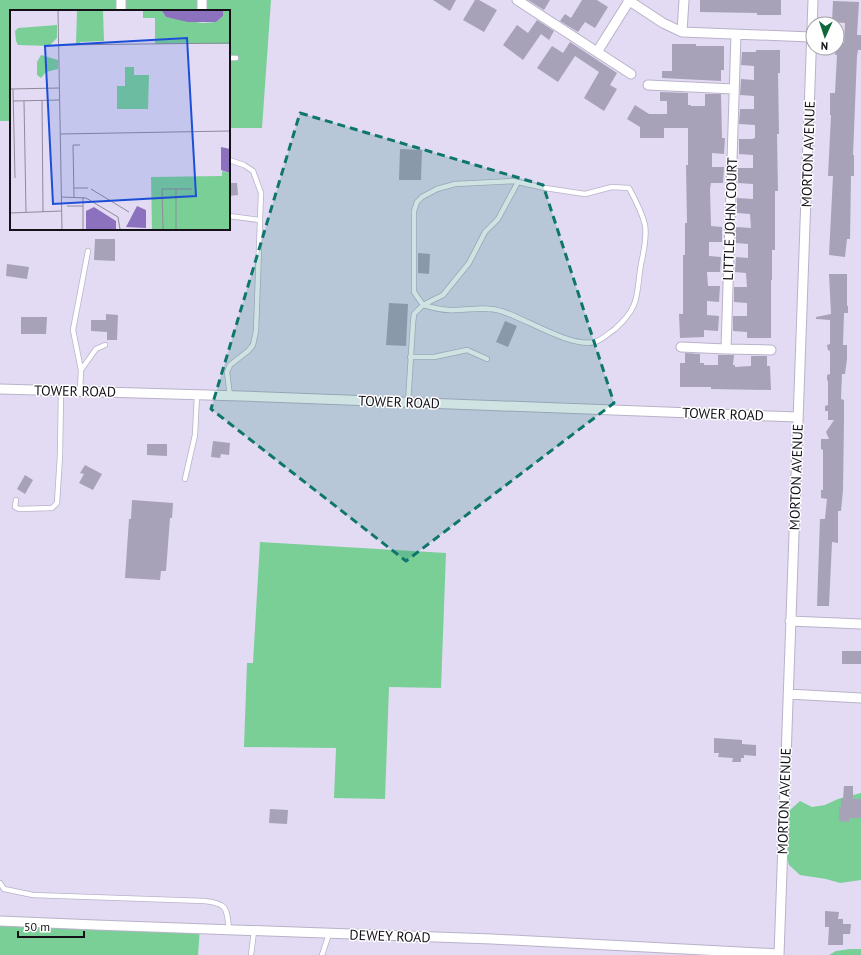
<svg xmlns="http://www.w3.org/2000/svg" width="861" height="955" font-family="'PT Sans',sans-serif">
<style>
.green{fill:#7acf97}
.building{fill:#a8a2b8}
.lines{fill:none;stroke-linecap:round;stroke-linejoin:round}
.lane-casing{stroke:#b9b2c9;stroke-width:6}
.street-casing{stroke:#b9b2c9;stroke-width:11}
.lane{stroke:#fff;stroke-width:4.5}
.street{stroke:#fff;stroke-width:9}
.marked{fill:#0f766e;fill-opacity:0.2;stroke:#0f766e;stroke-width:3;stroke-dasharray:8 5;stroke-linejoin:round}
.labels{text-anchor:middle;dominant-baseline:central;stroke-width:3;stroke-linejoin:round;paint-order:stroke}
.street-label{font-size:14px;fill:#131018;stroke:#fff}
.inset-road{fill:none;stroke:#8f8a9b;stroke-width:1}
.view{fill:#1d4ed8;fill-opacity:0.15;stroke:#1d4ed8;stroke-width:2}
.inset-edge{fill:none;stroke:#131018;stroke-width:2}
</style>
<rect width="100%" height="100%" fill="#e2dbf3"/>
<path class="green" d="M0 0H271L262 128H229V11H11V121H0Z
M260 542 446 553 441 688 389 687 385 799 334 798 336 748 244 747 247 663H253Z
M861 793V880L840 883 826 879 800 875 789 865 786 852 790 810 800 801 812 807 825 805 838 799Z
M0 919 200 928 198 955H0Z
M850 949H861V955H829L836 951Z"/>
<path class="building" d="M433 0H456L450 11Z
M475 0H479L497 10 484 32 463 20Z
M528 0H550L544 10Z
M582 0H597L608 7 595 28 585 22 578 32 560 21 565 14 571 18Z
M700 0H781V15H757V13L700 12Z
M833 1 859 2 857 35H861V50H858L857 56 853 155H854V176H851L850 239H847L845 257 829 255 833 176H828L831 115H830V93H835L837 55H835L836 48H837V43H844L845 23 832 22Z
M537 20 554 31 549 40 541 34 523 60 503 45 517 25 528 33Z
M570 42 617 73 610 85 617 89 604 111 584 98 599 72 575 56 558 82 537 68 552 46 563 53Z
M672 44H696V46H724V70H721V81L662 78V71H672Z
M756 50H780V73H778L779 134H777L778 191H775V250H772V280H771V338H747V332L733 331V316H747V303L734 302V287H747L746 273 735 272 736 257 748 258V244L736 243V227L751 228 750 214 737 213V198L753 199V184L738 183V168H753V155L739 154V139H752L755 138V125L739 124 740 109H754V96L740 95 741 79 754 80V66L741 65 742 52H756Z
M660 92 688 93V105H691V106H705V94H721L722 138H725L724 154 712 153V167H724L723 183H711L710 189 711 226 722 227V242H709V256L721 257 720 272H707L708 286H720L719 302 707 301V315L719 316 718 331 704 330V337L680 338 679 314H683V255H685V223H687L686 165H688V128H664V138H640V127L627 119 635 105 649 114H667V101H660Z
M400 149 422 150 421 180H399Z
M229 183H237L238 195 229 196Z
M95 239H115V261L94 260Z
M418 253 430 254 429 274 418 273Z
M7 264 29 267 27 279 6 276Z
M829 274H847V306H848V313H844L843 345H847V359L845 374H842L841 399 844 400V420L843 490 841 511H838V543L832 542 829 606H817L820 519H825L827 499 821 498V490H823V450L821 449V439H829L826 432 834 420H828V411H825V406L828 405V381L827 380V375L830 374V351L828 350 827 345 830 344V320L816 319V317L831 314Z
M389 303 408 304 406 346 386 345Z
M106 314 118 315 117 340H107V332L91 331V320H106Z
M21 317H47L46 334H21Z
M505 321 517 326 508 347 496 342Z
M685 353 700 354V363H704V365H718V355H734L733 365H735V367L751 366V356H767V366H770L771 390 711 389V387H680V363H685Z
M213 441 230 443 229 455 221 454 220 458 211 457Z
M147 444H167V456L147 455Z
M85 465 102 474 93 490 79 483 84 474 80 473Z
M25 475 33 480 25 494 17 489Z
M132 500 173 503 172 518H170L166 571H161L160 580 125 578 129 519H131Z
M842 651H861V664H842Z
M714 738 742 740V744L756 745V756L744 755V758H741V762H732L733 758 718 757 719 753H714Z
M844 786H853V799H861V818H849V822L839 821V806L841 807V798L843 799Z
M270 809 288 810 287 824 269 823Z
M825 911 839 912 838 919H843V924H851L850 934H843V945H828L829 927H825Z"/>
<g class="lines">
<g class="lane-casing">
<path id="lane" d="M229 58H236
M229 160 244 165 253 171 261 193 256 331 253 345 248 351 230 365 227 372 230 396
M229 216 259 220
M423 305 443 295 469 263 485 232 498 219 518 182
M410 357H434L467 350 487 359
M81 370 96 349 105 345
M80 391 81 370 73 330 88 251
M408 403 413 323 414 314 423 305 414 292V211L417 202 422 197 437 189 455 184 513 181 545 188 585 194 612 187 629 188C635 199 642 212 645 225 647 237 644 251 641 264 636 294 641 306 615 329 609 333 602 340 595 342 570 348 525 318 501 311 486 306 470 310 455 310 443 311 434 308 423 305
M185 479 195 435 197 395
M16 500 15 507 19 509 52 508 57 503 60 455 61 391
M0 883 4 889 33 895 204 901C227 903 227 908 229 930
M251 955 254 931
M322 955 329 934"/>
</g>
<g class="street-casing">
<path id="street" d="M517 0 631 74
M628 0 663 23 682 32 811 37
M121 11V0
M202 11V0
M682 32 684 0
M597 52 629 1
M648 85 734 89
M681 347 726 349 736 34
M726 349 771 350
M0 389 241 396 798 417
M790 621 861 624
M788 694 861 698
M0 921 96 925 492 939 779 954
M779 955 813 0"/>
</g>
<use href="#lane" class="lane"/>
<use href="#street" class="street"/>
</g>
<path class="marked" d="M300 113 543 185 614 403 406 561 211 409Z"/>
<g class="labels">
<g class="street-label">
<text transform="translate(808 154) rotate(-88)">MORTON AVENUE</text>
<text transform="translate(730 219) rotate(-88)">LITTLE JOHN COURT</text>
<text transform="translate(75 391) rotate(1)">TOWER ROAD</text>
<text transform="translate(399 402) rotate(2)">TOWER ROAD</text>
<text transform="translate(723 414) rotate(2)">TOWER ROAD</text>
<text transform="translate(796 477) rotate(-88)">MORTON AVENUE</text>
<text transform="translate(784 801) rotate(-88)">MORTON AVENUE</text>
<text transform="translate(390 936) rotate(2)">DEWEY ROAD</text>
</g>
</g>
<g transform="translate(10 10)">
<rect width="220" height="220" fill="#e2dbf3"/>
<path d="M67 1H93L94 31 70 32 69 35H66ZM133 1H152L156 7 192 13 206 12 213 6V1H220V34H145V8H133ZM47 15V28L39 36 8 35 6 31 5 21 8 18ZM31 45 48 50V59L36 62 31 68 27 65V52ZM115 57H124V65H139L138 99H107V76H115ZM212 161 220 163V219H142L141 167 212 166Z" fill="#7acf97"/>
<path d="M152 1H213V6L206 12H178L156 7ZM211 137 220 139V163L211 160ZM127 196 136 200V218L116 217ZM84 197 106 211V219H76V201Z" fill="#8c71bf"/>
<path class="inset-road" d="M48 1 52 219M49 35 220 33M0 79 49 78M3 79 5 168M3 91 50 90M14 91 16 202M32 91 33 202M50 124 220 121M64 178H78M81 179 119 202M166 179H182M51 187 76 188 108 207 110 219M64 187 63 135H70M73 187V219M57 196H73M0 203 51 201M153 219 152 179H166V219"/>
<path class="view" d="M177 28 186 186 43 194 35 36Z"/>
<rect width="220" height="220" class="inset-edge"/>
</g>
<g transform="translate(825 36) rotate(183)"><circle r="19" fill="#ffffff" stroke="#a19fa3"/>
<path d="M0-3L7 15L0 10L-7 15Z" fill="#106739"/>
<text y="-6" font-size="11" font-weight="bold" text-anchor="middle" fill="#131018">N</text>
</g>
<path d="M18 931v6h66v-6" fill="none" stroke="#131018" stroke-width="2"/>
<text x="24" y="931" font-size="12" fill="#131018" stroke="#ffffff" stroke-width="3" paint-order="stroke">50 m</text>
</svg>
